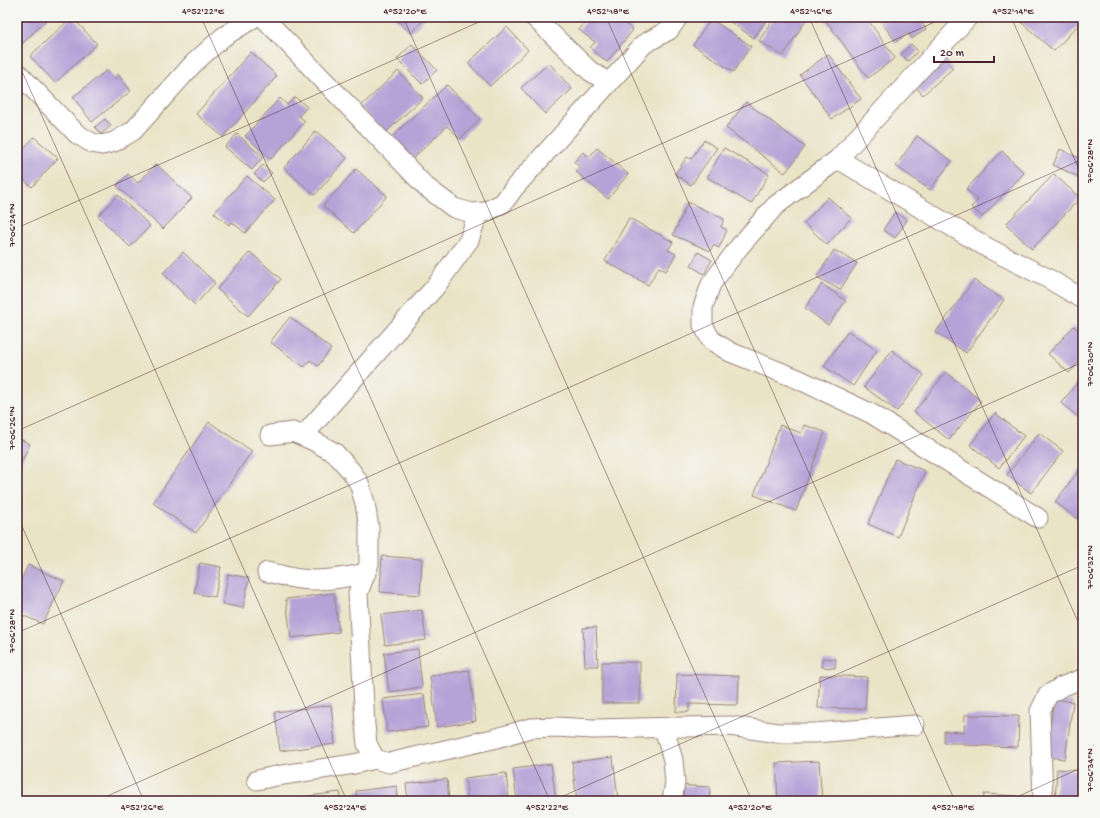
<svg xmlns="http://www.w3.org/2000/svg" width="1100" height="818" font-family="'Gochi Hand',sans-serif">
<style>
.building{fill:#b5a3d7}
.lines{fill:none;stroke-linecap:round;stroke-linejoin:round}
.minor-casing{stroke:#9a8279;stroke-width:21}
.minor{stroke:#fff;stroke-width:19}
.ticks{fill:none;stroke:#4a1f2b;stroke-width:1;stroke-opacity:0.45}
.neatline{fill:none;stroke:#4a1f2b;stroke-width:1.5}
.ticks-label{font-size:10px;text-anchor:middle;fill:#4a1f2b}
</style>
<rect width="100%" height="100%" fill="#f6f6f2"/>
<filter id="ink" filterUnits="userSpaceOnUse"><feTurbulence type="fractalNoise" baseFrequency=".025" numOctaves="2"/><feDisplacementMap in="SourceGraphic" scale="8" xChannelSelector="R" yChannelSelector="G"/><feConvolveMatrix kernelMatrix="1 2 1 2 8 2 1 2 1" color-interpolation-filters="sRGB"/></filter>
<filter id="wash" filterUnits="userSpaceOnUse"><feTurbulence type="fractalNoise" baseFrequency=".012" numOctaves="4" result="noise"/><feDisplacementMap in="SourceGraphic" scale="16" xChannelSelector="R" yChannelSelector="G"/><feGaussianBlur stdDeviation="0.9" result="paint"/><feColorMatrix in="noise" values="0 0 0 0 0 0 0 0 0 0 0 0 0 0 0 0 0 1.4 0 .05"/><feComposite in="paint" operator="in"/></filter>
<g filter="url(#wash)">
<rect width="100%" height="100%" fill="#eae4c7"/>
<g id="blocks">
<path class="building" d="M17 17H49L17 49Z
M72 17 97 44 55 83 30 56Z
M394 17H426L411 33Z
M590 17H617L633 30 607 62 590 48 595 42 579 30Z
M723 17H768L754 38Z
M774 17H808L783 56 759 41Z
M825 17H866L895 58 868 78 824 18Z
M878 17H923L926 20 922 23 926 29 912 39 908 33 896 42Z
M1015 17H1075L1081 22 1054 51Z
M711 19 751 46 733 72 693 45Z
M507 27 528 50 490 86 468 63Z
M412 44 437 70 422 84 397 59Z
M911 44 918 51 908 61 901 54Z
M251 52 277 76 223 137 196 114Z
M828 54 861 99 832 119 800 75Z
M944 58 953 68 923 95 914 85Z
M549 63 572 89 545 114 521 88Z
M107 70 114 79 118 75 131 91 92 122 73 97Z
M398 71 423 98 385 133 360 107Z
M447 85 480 119 460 139 447 126 408 163 387 141Z
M295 97 307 107 299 116 305 121 271 159 245 136 280 98 287 105Z
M746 102 805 147 785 173 726 128Z
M105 119 111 126 101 134 95 127Z
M316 131 347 158 315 195 284 168Z
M237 134 263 157 252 170 225 147Z
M917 136 952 161 930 190 896 166Z
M34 137 58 158 32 187 17 174V156Z
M704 140 717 148 691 185 675 174 687 157 691 159Z
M597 148 628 174 608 199 576 172 580 167 574 162 583 152 589 157Z
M724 148 769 174 751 204 707 177Z
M1060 149 1083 160V179L1053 165Z
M1002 151 1024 173 982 217 971 207 978 200 966 189Z
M156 164 192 198 163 229 117 186 128 174 138 183Z
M263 165 272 173 263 182 254 174Z
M356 169 387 196 354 233 323 206Z
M1054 174 1080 198 1032 249 1006 224Z
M247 176 275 200 245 233 232 222 229 225 214 213Z
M118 195 150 226 130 247 98 216Z
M828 197 851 218 827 245 804 223Z
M688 202 724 219 721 227 727 230 719 248 713 245 710 251 673 235Z
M895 212 907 220 895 238 883 230Z
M629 218 673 242 668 250 676 254 666 271 659 267 648 285 605 261Z
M834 250 857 263 840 290 817 277Z
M183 252 215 283 195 305 163 273Z
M250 252 281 279 248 316 217 289Z
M698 252 712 260 704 274 691 266Z
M974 280 1004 300 966 353 936 332Z
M822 284 846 301 828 325 805 308Z
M290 317 331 349 318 366 310 360 304 367 270 342Z
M1074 326 1080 332 1083 329V357L1069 373 1048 354Z
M848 331 877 350 853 386 824 366Z
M892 350 924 375 897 411 864 387Z
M946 372 981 401 949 440 914 412Z
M1081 378 1083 379V421L1061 403Z
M995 413 1024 436 999 468 970 445Z
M209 422 252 451 196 533 153 503Z
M780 425 801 433 804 425 825 432 796 511 754 495Z
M1039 433 1063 451 1031 493 1007 475Z
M17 437 30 444 17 471Z
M895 459 925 471 898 537 868 524Z
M1080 469 1083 472 1082 522 1055 502Z
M382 556 422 559 420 595 380 592Z
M200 563 221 567 215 597 194 593Z
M28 565 64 581 43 624 17 613V589Z
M228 574 249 578 243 608 223 604Z
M334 593 339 632 291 638 286 599Z
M422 610 426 640 385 645 381 615Z
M596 627 598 666H585L583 628Z
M418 649 422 687 389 692 384 653Z
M822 658 836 659 835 668 822 667Z
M602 662H640V703H602Z
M469 670 476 721 437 727 430 676Z
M677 674 739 676 738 705 689 704V712H676Z
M820 675 867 677 865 709 818 708Z
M424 694 428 727 387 732 383 699Z
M1054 699 1073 702 1065 759 1046 757Z
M331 705 335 744 280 751 275 712Z
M965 715 1019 716 1018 747 964 745V743H944V731L964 732Z
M613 757 618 799 605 801H577L572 762Z
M819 761 822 801H778L776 763Z
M551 764 556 801H517L513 769Z
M1057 769 1083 771V801H1055Z
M506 773 509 801H468L465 778Z
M447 779 449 801H408L406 784Z
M675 785 710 787 709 801H674Z
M397 786 398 801H357L356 791Z
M340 792 342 801H303L302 797Z
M984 794 1017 796V801H983Z"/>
</g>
</g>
<g filter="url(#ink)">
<use href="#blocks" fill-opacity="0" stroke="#9a8279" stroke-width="1"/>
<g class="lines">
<g class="minor-casing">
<path id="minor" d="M263 17 426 187 454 208 472 213 485 212 503 203 514 188 644 44 669 30 678 17
M534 17 590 71 609 83
M968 17 838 159 775 206 739 247 711 284 703 307V325L711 340 730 352 798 379 872 414 1038 518
M17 72 77 134 92 143 102 145 114 142 133 131 194 63 223 37 255 17
M838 159 988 248 1049 279 1083 299
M270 435 293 432 312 440 335 453 351 471 359 483 365 503 369 528V564L358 593 365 725 367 744 375 759
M303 436 436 286 469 240 478 213
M267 572C278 574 289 578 300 579 322 582 344 578 366 573
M664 728 673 760 675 782 672 801
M257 780 276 776 354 764 375 759 389 763 497 738 530 728 555 727 593 729 730 726 778 733H815L915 725
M1043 801 1040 711 1048 695 1061 687 1079 680H1083"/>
</g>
<use href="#minor" class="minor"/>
</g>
</g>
<path class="ticks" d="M201 17 550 801M403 17 752 801M606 17 955 801M809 17 1083 633M1011 17 1083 178M17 25 35 17M17 60 347 801M17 228 490 17M17 431 946 17M17 515 144 801M17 633 1083 159M96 801 1083 362M552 801 1083 565M1008 801 1083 767"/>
<rect width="1100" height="818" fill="none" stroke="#f6f6f2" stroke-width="44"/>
<path d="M934 56v6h60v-6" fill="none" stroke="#4a1f2b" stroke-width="2"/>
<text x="940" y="56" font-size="12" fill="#4a1f2b" stroke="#f6f6f2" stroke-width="3" paint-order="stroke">20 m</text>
<rect x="22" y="22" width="1056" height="774" class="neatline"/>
<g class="ticks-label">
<text x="203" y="14">4°52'22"E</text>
<text x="405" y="14">4°52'20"E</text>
<text x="608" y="14">4°52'18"E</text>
<text x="811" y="14">4°52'16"E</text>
<text x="1013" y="14">4°52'14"E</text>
<text transform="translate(1089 161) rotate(-90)" y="4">7°06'28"N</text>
<text transform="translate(11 225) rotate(-90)" y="4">7°06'24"N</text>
<text transform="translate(1089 364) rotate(-90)" y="4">7°06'30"N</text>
<text transform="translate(11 428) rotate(-90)" y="4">7°06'26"N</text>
<text transform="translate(1089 567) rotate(-90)" y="4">7°06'32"N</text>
<text transform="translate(11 631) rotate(-90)" y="4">7°06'28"N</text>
<text transform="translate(1089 770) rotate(-90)" y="4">7°06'34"N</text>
<text x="142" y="810">4°52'26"E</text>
<text x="345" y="810">4°52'24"E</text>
<text x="547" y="810">4°52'22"E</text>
<text x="750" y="810">4°52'20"E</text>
<text x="953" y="810">4°52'18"E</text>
</g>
</svg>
